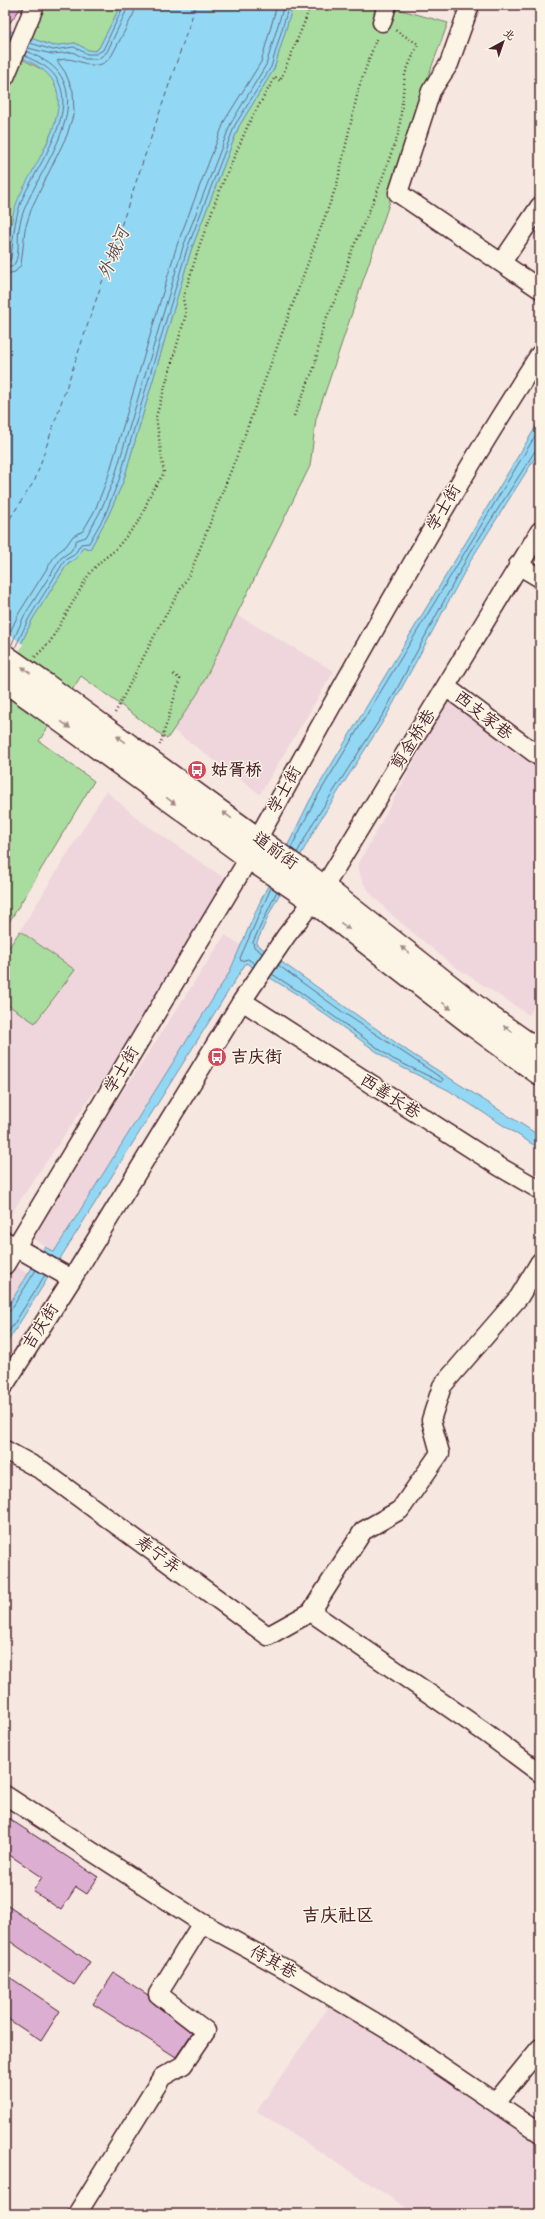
<svg xmlns="http://www.w3.org/2000/svg" width="545" height="2219" font-family="'Indie Flower','LXGW WenKai TC',sans-serif">
<style>
.built{fill:#eed6dc}
.green{fill:#a9dd9f;stroke:#7a7e65}
.water{fill:#92d8f4;stroke:#758ea4}
.pier{fill:#f6e7e1}
.lines{fill:none;stroke-linecap:round;stroke-linejoin:round}
.shore{stroke:#67697b;stroke-width:1}
.ferry{stroke:#5c4d5d;stroke-width:1;stroke-dasharray:5 4;stroke-linecap:butt}
.building{fill:#dcafd2;stroke:#4a1f2b}
.minor-casing{stroke:#4a1f2b;stroke-width:21}
.major-casing{stroke:#4a1f2b;stroke-width:25}
.path{stroke:#4a1f2b;stroke-width:2.5;stroke-dasharray:1 3;stroke-linecap:butt}
.minor{stroke:#fcf5e5;stroke-width:18}
.major{stroke:#fcf5e5;stroke-width:22}
.major-bridge-casing{stroke:#4a1f2b;stroke-width:25;stroke-linecap:butt}
.major-bridge{stroke:#fcf5e5;stroke-width:22}
.oneway{fill:#a38a88}
.labels{text-anchor:middle;dominant-baseline:central;stroke-width:3;stroke-linejoin:round;paint-order:stroke}
.street-label{font-size:17px;fill:#4a1f2b;stroke:#fcf5e5}
.poi-label{font-size:17px;font-weight:bold;fill:#4a1f2b;stroke:#fcf5e5;text-anchor:start}
.water-label{font-size:18px;font-style:italic;fill:#5c4d5d;stroke:#fcf5e5}
.neighbourhood-label{font-size:18px;font-weight:bold;fill:#4a1f2b;stroke:#fcf5e5}
</style>
<rect width="100%" height="100%" fill="#f6e7e1"/>
<filter id="ink" filterUnits="userSpaceOnUse"><feTurbulence type="fractalNoise" baseFrequency=".025" numOctaves="2"/><feDisplacementMap in="SourceGraphic" scale="8" xChannelSelector="R" yChannelSelector="G"/><feConvolveMatrix kernelMatrix="1 2 1 2 8 2 1 2 1" color-interpolation-filters="sRGB"/></filter>
<g filter="url(#ink)">
<path class="built" d="M237 615 334 671 260 794 173 730 198 693Z
M451 694 540 755V999L529 1015 451 964 393 916 371 894 362 881 358 865Z
M106 791 139 820 227 880 173 976 12 1212 5 1218V1003L36 1023 75 970 20 931Z
M225 935 241 945 229 973 54 1252 29 1236Z
M5 1261 29 1274 5 1311Z
M331 2004 389 2040 540 2143V2214H416L257 2111Z"/>
<path class="green" d="M39 5H121L99 48 95 51 88 50 75 43 53 46 24 36Z
M293 5H394V8L448 23 408 130 389 204 316 419 310 466 198 693 167 739 81 676 39 741 94 781 5 929V679L32 620 68 563 77 558 83 547 90 549 108 516 123 482 191 250 239 126 274 69Z
M16 56 45 71 52 78 59 96V108L53 129 10 226 7 259H5V82Z
M20 931 75 970 35 1023 5 1003V953Z"/>
<path class="water" d="M121 5H293L274 69 239 126 191 250 123 482 108 516 90 549 83 547 77 558 68 563 32 620 5 679V259H7C9 239 10 221 17 202 30 169 76 112 51 78 42 65 19 57 5 49V29L53 46 75 43 88 50 95 51 99 48Z
M540 420V450L472 558 387 715 317 825 272 908 256 944 412 1054 540 1136V1149L448 1090 391 1062 298 995 246 963 5 1346V1311L45 1247 54 1252 229 973 259 904 310 800Z"/>
<path class="pier" d="M5 631 23 644 5 681Z"/>
<g class="lines">
<path class="shore" d="M30 43 53 50 74 47 87 54H96L103 50 124 5
M28 48 52 54 73 52 85 59H98L107 52 129 5
M5 263 11 259C13 240 14 221 21 202 35 168 81 112 55 76 48 66 35 61 25 56
M5 268C9 268 13 267 15 263 20 254 17 239 19 229 20 221 23 211 27 203 42 167 86 112 59 73 52 63 38 57 27 51
M5 274 15 272 21 265 25 229 32 207 67 135 74 112 73 91 65 72 57 61C77 52 95 79 112 55L134 13 135 5
M5 643 19 613 56 554 66 546 73 536 83 531 95 510 108 477 177 245 225 120 261 62 277 5
M11 646 24 616 61 558 71 551 77 540 86 537 100 512 114 479 183 247 231 123 266 65 284 5
M15 648 29 618 65 560 74 555 81 544 89 543 105 515 119 480 187 249 235 125 271 67 289 5
M291 848 314 802 540 428
M297 853 313 823 384 713 468 556 535 451 540 449
M262 953 254 947 253 942 277 891
M255 964 248 959 241 961 240 958 271 888
M272 974 300 992 393 1059 441 1082 443 1081V1079L344 1013 278 965
M5 1313 10 1311 36 1270
M5 1338 45 1275"/>
<path class="ferry" d="M5 526 35 480 196 5"/>
</g>
<path class="building" d="M5 5H23L5 29Z
M5 1816 98 1877 87 1894 76 1887 61 1910 33 1891 42 1877 5 1852Z
M5 1904 90 1962 74 1985 5 1938Z
M114 1973 148 1995 152 2002 192 2033 176 2057 93 2004Z
M5 1974 60 2011 41 2041 5 2017Z"/>
<g class="lines">
<g class="minor-casing">
<path id="minor" d="M470 5 449 64 431 91 398 193 540 289
M382 22 387 5
M5 77 35 5
M502 262 540 206
M518 565 540 578
M446 687 540 757
M242 1001 500 1167 540 1190
M5 1241 72 1279
M5 1265 249 858 258 838C349 675 438 511 540 354
M5 1384 72 1279 242 1001 286 936 324 887 540 531
M5 1450 43 1471 268 1636 311 1612 363 1531 400 1510 440 1453 431 1420 442 1386 519 1297 540 1262
M311 1612 486 1733 540 1773
M5 1795 202 1923 289 1971 388 2030 540 2133
M496 2102 540 2048
M77 2214 162 2077 183 2065 206 2031 158 1994 202 1923"/>
</g>
<g class="major-casing">
<path id="major" d="M46 685 324 887 483 1012 540 1052
M35 702 249 858 314 902 474 1026 540 1074"/>
</g>
<path class="path" d="M294 416 314 368 324 323 342 285 350 255 376 195 399 132 405 74 418 44 395 30
M35 657 50 642 89 574 101 561 114 551 140 520 151 493 164 473 156 417 186 314 183 299 199 247 220 189 249 123 275 77 280 81 305 21 310 5
M115 713 160 625 191 571 238 453 337 184 359 87 377 37
M160 745 180 679 173 674"/>
<use href="#minor" class="minor"/>
<use href="#major" class="major"/>
<g class="major-bridge-casing">
<path id="major-bridge" d="M5 656 46 685
M5 681 35 702"/>
</g>
<use href="#major-bridge" class="major-bridge"/>
</g>
<defs><path id="oneway-solid" d="M-6-.8H1V-3.2L6.5 0L1 3.2V.8H-6Z"/></defs>
<g class="oneway">
<use href="#oneway-solid" transform="translate(26 670) rotate(-144)"/>
<use href="#oneway-solid" transform="translate(66 725) rotate(36)"/>
<use href="#oneway-solid" transform="translate(121 739) rotate(-144)"/>
<use href="#oneway-solid" transform="translate(171 801) rotate(36)"/>
<use href="#oneway-solid" transform="translate(227 815) rotate(-144)"/>
<use href="#oneway-solid" transform="translate(345 926) rotate(38)"/>
<use href="#oneway-solid" transform="translate(405 950) rotate(-142)"/>
<use href="#oneway-solid" transform="translate(447 1006) rotate(38)"/>
<use href="#oneway-solid" transform="translate(508 1029) rotate(-145)"/>
</g>
</g>
<defs>
<g id="bus-disc" transform="scale(1)"><circle r="9.5" fill="#d1495b" stroke="#fcf5e5"/><path d="M-5-6H5V4H4V6H2V4H-2V6H-4V4H-5ZM-3.5-4V0h7V-4ZM-3.5 1.2v1.5H-2V1.2ZM2 1.2v1.5H3.5V1.2Z" fill="#fff"/></g>
</defs>
<g fill-rule="evenodd">
<use href="#bus-disc" x="197" y="770"/>
<use href="#bus-disc" x="217" y="1057"/>
</g>
<g class="labels">
<g class="street-label">
<text transform="translate(444 508) rotate(-60)">学士街</text>
<text transform="translate(483 716) rotate(38)">西支家巷</text>
<text transform="translate(414 740) rotate(-58)">剪金桥巷</text>
<text transform="translate(285 790) rotate(-61)">学士街</text>
<text transform="translate(275 851) rotate(36)">道前街</text>
<text transform="translate(122 1070) rotate(-59)">学士街</text>
<text transform="translate(390 1097) rotate(33)">西善长巷</text>
<text transform="translate(41 1327) rotate(-57)">吉庆街</text>
<text transform="translate(158 1555) rotate(36)">寿宁弄</text>
<text transform="translate(273 1963) rotate(29)">侍其巷</text>
</g>
<g class="poi-label">
<text x="211" y="770">姑胥桥</text>
<text x="231" y="1057">吉庆街</text>
</g>
<g class="water-label">
<text transform="translate(115 254) rotate(-67)">外城河</text>
</g>
<g class="neighbourhood-label">
<text x="338" y="1917">吉庆社区</text>
</g>
</g>
<rect width="545" height="2219" fill="none" stroke="#fcf5e5" stroke-width="20"/>
<rect x="10" y="10" width="525" height="2199" fill="none" stroke="#4a1f2b" stroke-width="1.5" filter="url(#ink)"/>
<g transform="translate(503 42) rotate(40)" stroke="#fcf5e5" stroke-width="3" paint-order="stroke">
<path d="M0-3L7 15L0 10L-7 15Z" fill="#4a1f2b"/>
<text y="-6" font-size="11" font-weight="bold" text-anchor="middle" fill="#4a1f2b">北</text>
</g>
</svg>
